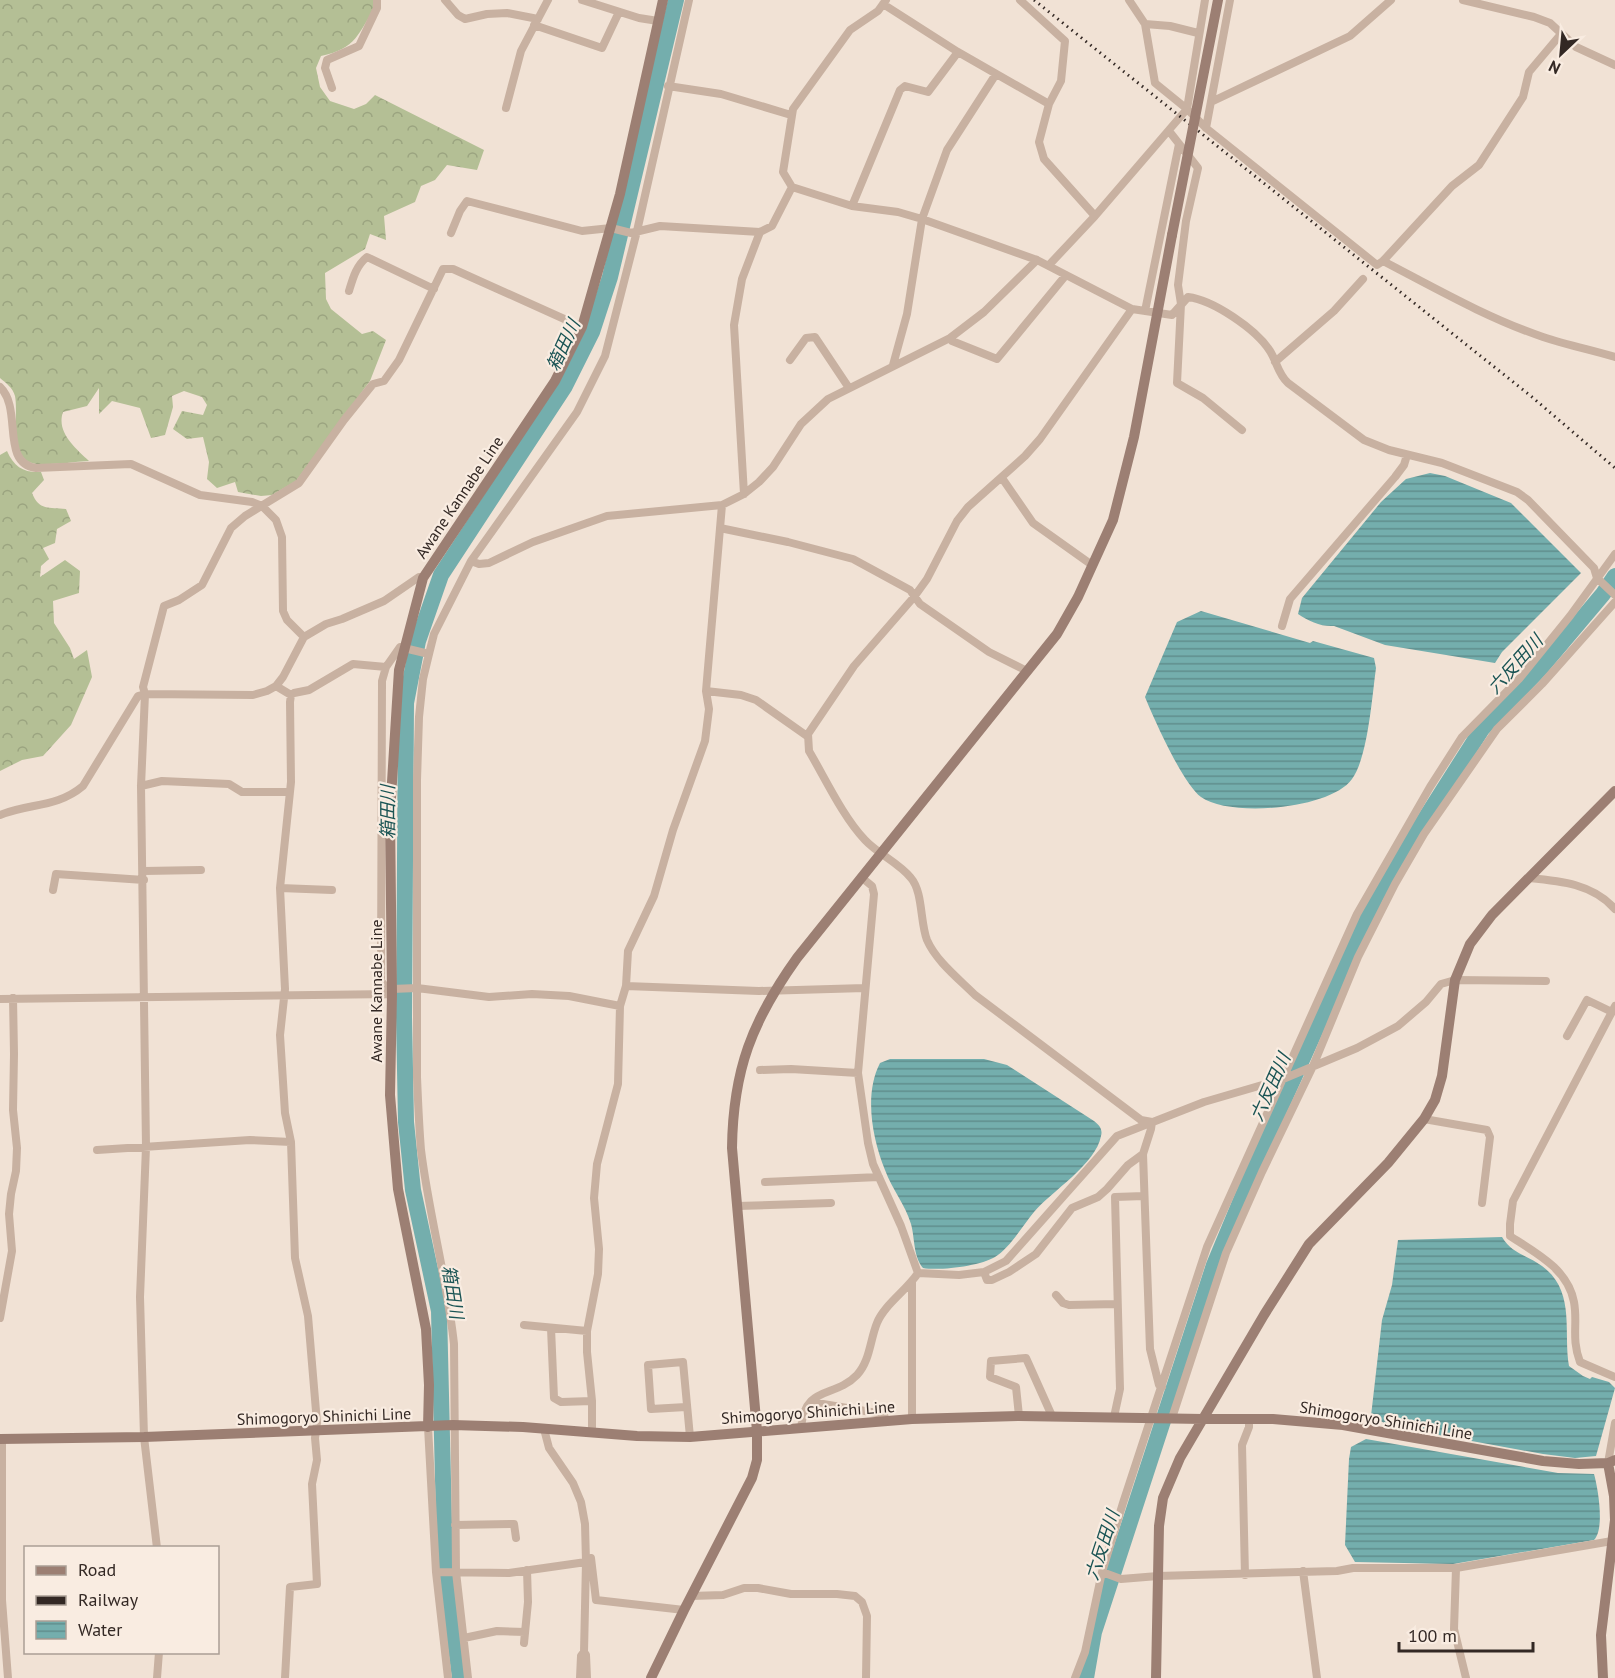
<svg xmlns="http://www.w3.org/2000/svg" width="1615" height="1678" font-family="'PT Sans','Noto Sans JP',sans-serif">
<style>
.forest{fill:url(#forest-crowns)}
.water{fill:url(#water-rules)}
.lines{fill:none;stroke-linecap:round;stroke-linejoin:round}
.river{stroke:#74aead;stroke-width:16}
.street{stroke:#c8b1a1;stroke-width:8}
.secondary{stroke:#9c7f73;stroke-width:10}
.rail{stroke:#332824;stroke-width:3;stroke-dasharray:1.5 4.5;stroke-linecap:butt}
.secondary-bridge{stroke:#9c7f73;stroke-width:10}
.labels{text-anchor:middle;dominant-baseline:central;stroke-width:4.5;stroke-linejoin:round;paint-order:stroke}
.street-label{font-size:16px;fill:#332824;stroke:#f9ece1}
.water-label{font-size:18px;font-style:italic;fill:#1a5454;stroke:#f9ece1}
</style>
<defs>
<pattern id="forest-crowns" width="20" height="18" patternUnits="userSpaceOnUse" patternTransform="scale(1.5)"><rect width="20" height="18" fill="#b4bf95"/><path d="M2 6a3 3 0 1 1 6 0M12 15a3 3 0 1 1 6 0" fill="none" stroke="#9ba480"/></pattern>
<pattern id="water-rules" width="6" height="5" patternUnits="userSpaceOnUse" patternTransform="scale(1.5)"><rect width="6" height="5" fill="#74aead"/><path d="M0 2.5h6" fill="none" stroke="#608e8d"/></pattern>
</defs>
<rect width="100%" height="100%" fill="#f1e2d5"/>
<path class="forest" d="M0 0H374L376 5C359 33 356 49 321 56L316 68 320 87 330 101 354 109 366 104 375 95 484 150 477 170 447 165 435 180 421 186 415 202 384 216 386 240 370 234 365 249 325 273 326 299 331 309 362 334 373 331 386 340 370 381 296 481 272 495 261 496 238 492 235 482 217 488 207 479 209 462 203 437 187 439 173 429 182 411 203 415 207 405 202 397 184 391 172 396 173 407 165 435 151 438 140 408 112 401 99 414V388L87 406 63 412C56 432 75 448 89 461 72 462 54 465 37 464 7 461 19 416 15 396 13 388 6 383 0 378Z
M7 451C14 467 24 473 41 472L44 480 32 493C39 511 49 507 66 509L71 521 57 529 55 543 43 548 49 559 41 566 40 577 65 560 80 571 79 593 53 601 54 623 70 648 74 659 87 650 92 677 71 725 43 756 22 760 0 771V455Z"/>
<path class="water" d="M1430 473 1445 476 1511 503 1581 573 1502 652 1495 663 1385 645 1334 626C1321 627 1309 621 1298 614L1302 598 1381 502 1406 479Z
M1201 611 1310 643 1313 641 1374 658 1376 668C1372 697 1368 757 1352 779 1331 809 1230 818 1201 797 1183 784 1154 719 1145 697L1177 622Z
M890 1059H984L1007 1065 1094 1121C1099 1125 1103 1129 1101 1136 1096 1164 1052 1191 1034 1212 1023 1225 1009 1249 995 1257 980 1266 940 1271 923 1268 913 1256 915 1238 911 1224 905 1204 892 1189 885 1170 872 1138 864 1094 880 1063Z
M1502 1237C1512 1254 1527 1255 1542 1266 1576 1291 1563 1331 1569 1366L1583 1376 1590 1379 1592 1377 1609 1382 1615 1388 1596 1456 1575 1458 1543 1454 1390 1426 1371 1416 1382 1320 1392 1285 1398 1240Z
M1366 1439 1558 1473 1594 1474C1598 1488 1605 1529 1594 1540L1453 1564 1355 1562 1345 1545 1349 1459 1351 1447Z"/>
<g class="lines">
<path class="river" d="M460 1678 445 1564 439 1311 413 1190 406 1122 404 1017 406 703 418 641 441 575 565 386 592 332 610 277 676 0
M1086 1678 1094 1632 1214 1265 1268 1135 1376 896 1482 729 1539 670 1603 594 1615 576"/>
<path class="street" d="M445 0 458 15 465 19 487 14 507 13 538 19
M582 0 639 18 658 21
M886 0 878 11 850 30 793 109 783 172 792 187 852 206 898 212 922 219 1037 260 1132 309 1172 315 1188 297C1213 300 1256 329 1270 351 1277 362 1278 374 1288 383L1364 440 1389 450 1442 463 1517 492 1528 500 1594 568 1597 578 1615 595
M1020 0 1065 41 1061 81 1049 104 1039 142 1044 159 1095 216
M1129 0 1145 24 1155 83 1187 109 1206 128 1377 265 1383 261 1452 186 1479 165 1523 97 1529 72 1561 34
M1463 0 1534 17 1550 23 1576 47 1615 65
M883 4 958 52 1049 104
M1145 24 1170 26 1198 33
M534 25 602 48 619 12
M668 86 721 94 791 115
M332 88 325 68 327 60 359 46 377 8V0
M1211 102 1350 36 1391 0
M506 108 521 51 548 0
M1206 128 1230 0
M1169 131 1198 168 1186 221 1178 285 1181 304 1177 383 1203 398 1242 430
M852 206 900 90 905 86 928 92 958 52
M451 233 460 211 467 201 582 231 611 228 631 233 660 226 760 232 772 226 792 187
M1383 261C1435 288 1487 318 1543 337 1567 345 1591 350 1615 357
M1049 265 1095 216 1187 109 1205 0
M349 291C353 278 356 266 367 257L434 289
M1132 309 1040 439 1025 456 968 507 957 521 927 579 914 597 854 666 808 734 809 751C825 778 843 817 865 840 878 854 899 863 911 878 923 892 920 922 927 940 936 961 959 979 975 995L1141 1120 1152 1122
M1145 311 1179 144
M950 338 952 341 997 359 1066 275
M790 360 806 338 815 337 849 388
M1275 362 1334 311 1363 279
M893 365 907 314 922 219 947 150 996 74
M0 387C23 409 0 463 36 468L131 464 200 495 252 502 262 506 276 520 282 537 283 611 287 620 304 637
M1002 478 1033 523 1092 565
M744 494 734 325 742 279 760 232
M720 528 788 542 853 559 910 590 920 604 989 652 1027 671
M471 561 479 564 489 563 533 542 607 516 722 505 744 494 759 482 773 467 801 424 828 399 950 338 984 312 1037 260
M1282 626 1290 599 1395 477 1404 465 1407 455
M276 686 291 695
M706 691 741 695 756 700 807 736
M141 786 162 781 229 784 242 792H289
M0 815C29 803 57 808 83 786L138 696 145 694 253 695 267 691 276 686 283 677 304 637 326 624 342 619 384 601 419 577 423 578
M144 871 201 870
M1529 878C1561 881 1593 884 1615 909
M280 888 332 890
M53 890 56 874 144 880
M626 986 759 991 865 988
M392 989 417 988 489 997 532 994 569 996 620 1006
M392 994 381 981 382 681 386 667 400 647 429 654
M0 999 392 994
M1615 1006 1513 1201 1510 1224V1236C1536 1253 1568 1269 1574 1302 1578 1324 1571 1338 1580 1362L1615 1377
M1567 1036 1587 1000 1612 1012
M760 1070 791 1069 858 1073
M1424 1119 1487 1130 1490 1137 1482 1203
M1152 1122 1151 1129 1143 1154 1150 1349 1159 1385 1162 1387
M97 1150 250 1140 291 1142
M765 1182 879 1177
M737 1206 831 1203
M984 1272 987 1280H992L1009 1272 1036 1254 1072 1208 1098 1197 1107 1189 1128 1165 1143 1154
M918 1273 959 1275 984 1272 1006 1261 1117 1136 1204 1102 1283 1079 1357 1048 1398 1026 1426 1002 1441 984 1455 980 1546 981
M912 1282V1419
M1056 1295 1063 1303 1069 1305 1117 1304
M0 1318 12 1251 9 1214 11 1194 16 1171 17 1148 13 1110 14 1054 13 998
M524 1325 587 1331
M551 1328 554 1398 561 1402 592 1401
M811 1402 883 1414 887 1421
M686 1407 651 1409 648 1365 683 1362 690 1437
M1019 1416 1016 1387 990 1377 991 1361 1026 1358 1052 1416
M1114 1417 1120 1389 1115 1197 1144 1196
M1172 1418 1226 1253 1262 1172 1313 1066 1358 957 1395 884 1424 834 1497 729 1542 684 1615 602
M428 1427 436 1572 448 1678
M801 1428C805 1384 834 1399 857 1375 870 1361 870 1340 877 1323 884 1305 907 1290 918 1273L901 1226 873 1164 868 1143 858 1073 874 894 872 886 861 877
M544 1429 549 1448 573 1483 581 1502 585 1524 586 1562 584 1652 581 1656 580 1678
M592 1433V1401L587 1352V1331L598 1274 599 1249 594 1198 597 1164 618 1084 620 1006 626 986 628 951 654 896 673 830 705 741 709 709 706 691 722 505
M2 1439V1600L8 1678
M1608 1463 1615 1423
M455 1525 514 1524 516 1538
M157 1548 144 1437 140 1297 146 1147 141 786 145 694 143 687 164 606 179 600 202 585 231 528 245 516 299 483 344 420 373 384 384 381 399 360 443 269H453L582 327
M591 1558 596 1600 684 1610
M1456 1568 1454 1629 1466 1678
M1303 1571 1317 1678
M436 1572 509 1573 586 1562
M1102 1572 1121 1579 1158 1576 1337 1571 1353 1568H1456L1612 1541
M1245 1575 1242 1445 1249 1427V1419
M691 1596 723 1595 744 1588H758L791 1594H837L855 1596 862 1602 867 1616 866 1678
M464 1638 497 1631 525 1632
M524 1643 528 1602 527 1570
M584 1652 586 1655 587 1678
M157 1678 159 1652
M285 1678 290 1587 317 1584 312 1484 317 1460 315 1438 317 1423 308 1316 295 1258 291 1142 285 1113 280 1035 285 989 280 888 291 782 290 702 291 695 294 693 309 690 353 664 386 667
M468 1678 456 1572 454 1344C447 1279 429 1215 421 1150 419 1126 418 1101 417 1077V780L419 717 423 679 429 654 434 634 471 561 577 412 605 356 637 231 689 0
M1075 1678 1085 1652 1102 1572 1123 1503 1207 1247 1357 914 1430 787 1462 737 1519 679 1570 616 1615 554"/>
<path class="secondary" d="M428 1427 429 1385 426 1329 398 1189 390 1095 392 994 390 814 399 670 423 578 555 381 582 327 620 194 663 0
M0 1439 144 1437 453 1425 523 1427 637 1436 690 1437 912 1419 1019 1416 1203 1419H1273L1343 1425 1543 1461 1579 1464 1608 1463 1615 1460
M651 1678 684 1610 752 1478 757 1460V1431L732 1148C733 1070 752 1021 797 958L1057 634 1078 597 1113 520 1134 437 1172 235
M1156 1678 1159 1526 1163 1498 1180 1458 1264 1315 1309 1244 1388 1163 1424 1119 1435 1100 1442 1076 1455 980 1470 944 1492 915 1615 791
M1603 1678 1601 1635 1615 1520 1614 1496 1608 1463"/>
<path class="rail" d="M1034 0 1532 397 1615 468"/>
<path class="secondary-bridge" d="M1172 235 1218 0"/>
</g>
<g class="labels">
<g class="street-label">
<text transform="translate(459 497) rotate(-56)">Awane Kannabe Line</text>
<text transform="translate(376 991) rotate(-90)">Awane Kannabe Line</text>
<text transform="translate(808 1412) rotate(-4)">Shimogoryo Shinichi Line</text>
<text transform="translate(324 1416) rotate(-2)">Shimogoryo Shinichi Line</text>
<text transform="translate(1386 1420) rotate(9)">Shimogoryo Shinichi Line</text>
</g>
<g class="water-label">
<text transform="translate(563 345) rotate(-65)">箱田川</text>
<text transform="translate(1515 664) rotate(-48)">六反田川</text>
<text transform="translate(387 812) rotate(-90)">箱田川</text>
<text transform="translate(1270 1087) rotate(-66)">六反田川</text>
<text transform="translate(453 1292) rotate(81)">箱田川</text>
<text transform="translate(1102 1545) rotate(-72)">六反田川</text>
</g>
</g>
<rect x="24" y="1546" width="195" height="108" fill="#f9ece1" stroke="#aa9e95" stroke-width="1.5"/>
<rect x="36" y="1566" width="30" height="9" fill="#9c7f73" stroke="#aa9e95" stroke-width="1.5"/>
<text x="78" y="1576" font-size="18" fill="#332824">Road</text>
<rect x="36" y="1596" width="30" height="9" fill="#332824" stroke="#aa9e95" stroke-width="1.5"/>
<text x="78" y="1606" font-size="18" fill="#332824">Railway</text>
<rect x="36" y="1621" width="30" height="18" fill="url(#water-rules)" stroke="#aa9e95" stroke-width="1.5"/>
<text x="78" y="1636" font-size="18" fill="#332824">Water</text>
<g transform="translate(1561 54) rotate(206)" stroke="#f9ece1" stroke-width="4.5" paint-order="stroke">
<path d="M0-4.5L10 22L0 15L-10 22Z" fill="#332824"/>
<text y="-9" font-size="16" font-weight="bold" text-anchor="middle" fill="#332824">N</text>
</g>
<path d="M1399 1642v9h134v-9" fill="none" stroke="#332824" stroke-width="3"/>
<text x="1408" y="1642" font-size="18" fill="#332824" stroke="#f9ece1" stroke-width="4.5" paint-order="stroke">100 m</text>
</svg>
